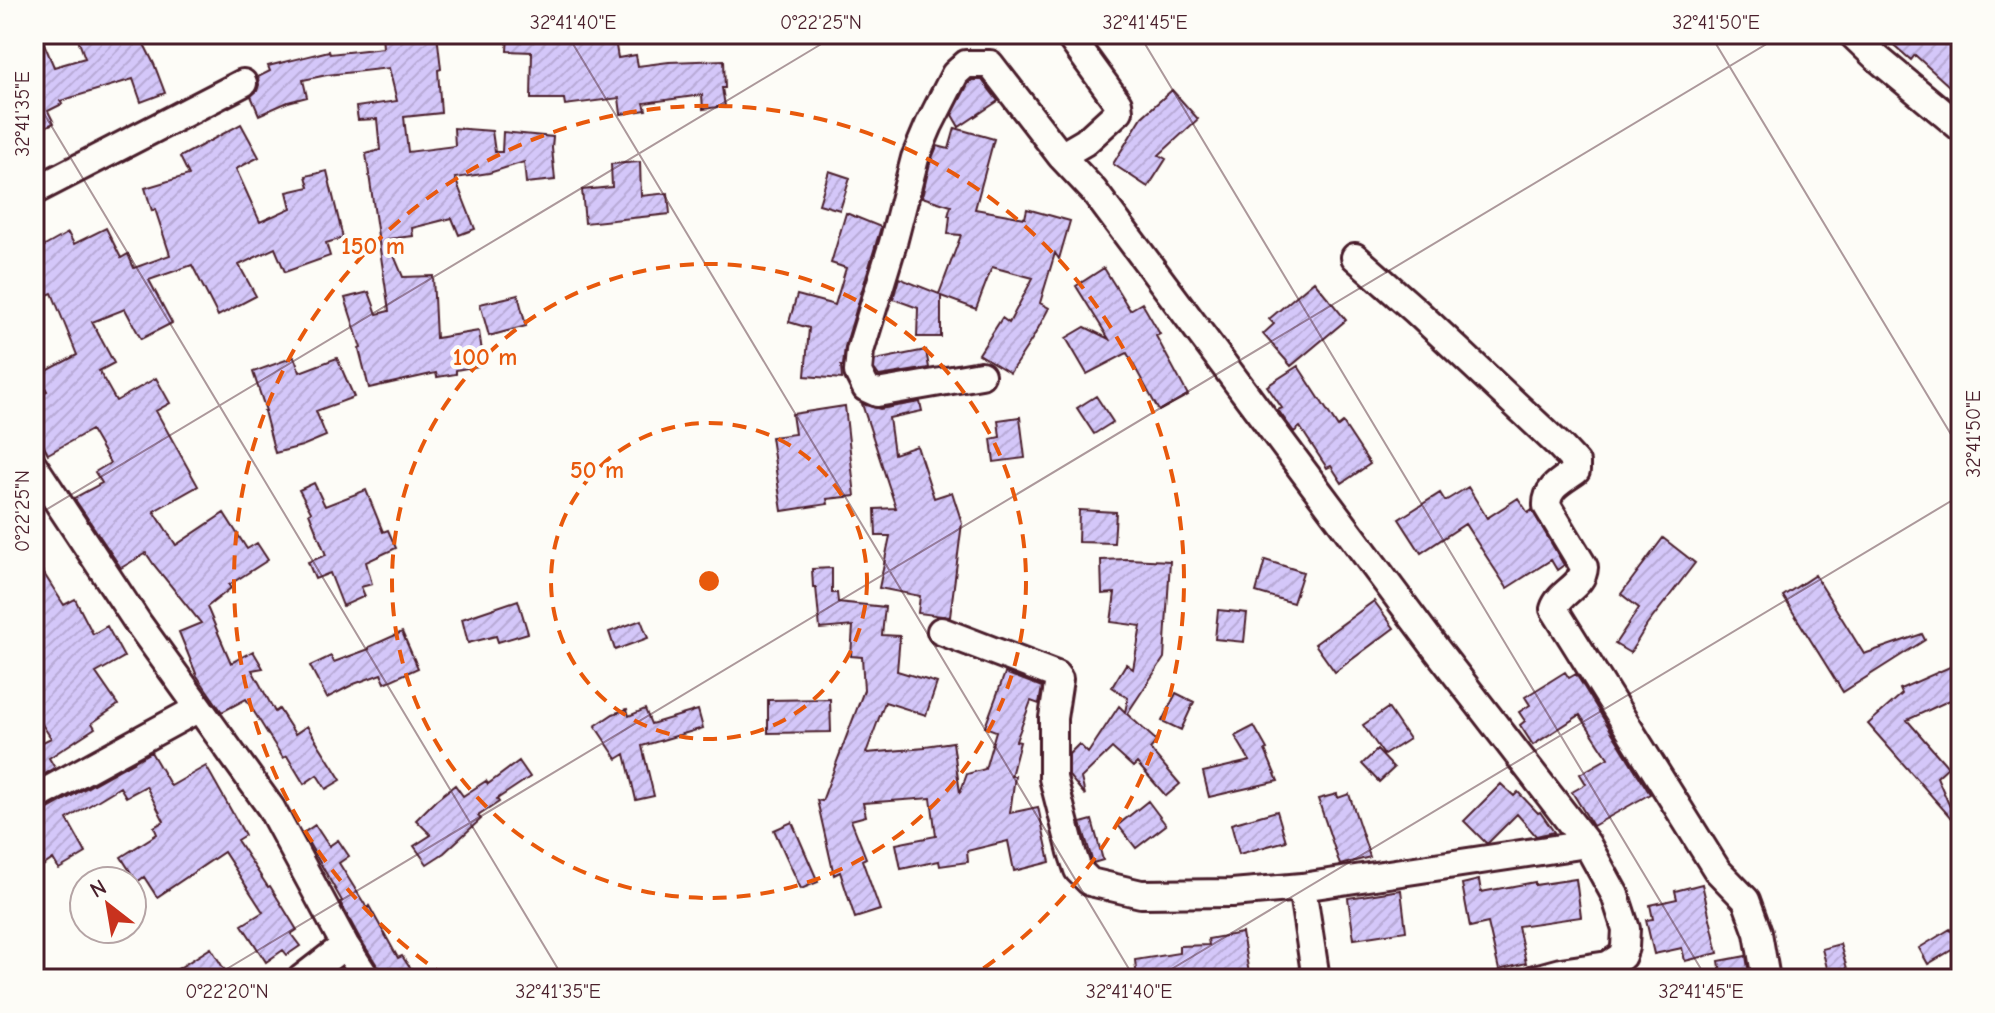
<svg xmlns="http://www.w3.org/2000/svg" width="1995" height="1013" font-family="'Comic Neue',sans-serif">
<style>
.building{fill:url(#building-hatch);stroke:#4a1f2b;stroke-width:2}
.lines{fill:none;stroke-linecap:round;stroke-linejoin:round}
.minor-casing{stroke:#4a1f2b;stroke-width:32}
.minor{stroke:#fdfcf7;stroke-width:26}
.ticks{fill:none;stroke:#4a1f2b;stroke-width:2;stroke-opacity:0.45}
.ring{fill:none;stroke:#e8590c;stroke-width:4;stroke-dasharray:14 10}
.centre{fill:#e8590c;stroke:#fdfcf7;stroke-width:4}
.ring-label{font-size:24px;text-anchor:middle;font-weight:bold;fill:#e8590c;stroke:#fdfcf7;stroke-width:8;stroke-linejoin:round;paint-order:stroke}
.neatline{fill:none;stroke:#4a1f2b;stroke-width:3}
.ticks-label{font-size:20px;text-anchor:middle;fill:#4a1f2b}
</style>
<defs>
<pattern id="building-hatch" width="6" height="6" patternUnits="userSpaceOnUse" patternTransform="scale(2)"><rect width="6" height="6" fill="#d4c7f9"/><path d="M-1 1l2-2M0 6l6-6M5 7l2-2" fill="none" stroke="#b8aad6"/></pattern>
</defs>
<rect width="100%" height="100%" fill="#fdfcf7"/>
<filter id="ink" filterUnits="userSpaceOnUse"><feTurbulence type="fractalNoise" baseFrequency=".0125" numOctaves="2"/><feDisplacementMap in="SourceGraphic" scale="16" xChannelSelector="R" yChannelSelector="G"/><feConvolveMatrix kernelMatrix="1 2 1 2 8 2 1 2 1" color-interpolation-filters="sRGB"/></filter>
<g filter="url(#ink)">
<path class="building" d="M34 34H40L54 67 85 58 76 34H139L154 64 165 93 141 102 133 79 60 101 62 104 48 111 54 123 34 132Z
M382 34H437L441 69 438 70 441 113 404 117 408 152 455 146 454 128 492 131 495 152H502L503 132 553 137 552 148 555 180 526 183 524 162 489 173 455 178 475 229 459 235 452 218 412 228 413 236 387 239 403 277 433 276 436 338 479 331 484 365 456 370V374L437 377 436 373 369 388 359 349 361 348 345 298 369 292 377 314 389 311 366 154 380 150 377 119 358 120 356 107 397 101 389 68 327 75 303 80 307 97 288 102 259 115 251 96 257 91 259 85 258 77 270 71 268 66 329 51 330 54 383 48Z
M508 34H614L618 58 636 55 638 66 669 62 724 60 725 88H722L725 106 703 109 702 95 644 103 646 110 621 114 619 98 565 105 564 99H531L532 52 507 51Z
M1881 34H1961V97L1915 55 1911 60Z
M972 80H982L998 101 959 127 952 115 968 84Z
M1172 90 1198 119 1159 155 1166 159 1148 187 1113 164 1142 117Z
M241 124 259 157 236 169 260 222 291 208 287 192 309 187 306 176 327 171 343 238 326 243 330 256 285 272 275 248 239 265 256 296 218 316 192 265 149 280 172 323 141 339 125 309 92 322 114 363 99 371 116 401 156 378 170 403 156 411 198 486 154 511 176 545 224 513 247 549 257 543 268 560 229 585 231 588 207 607 231 663 253 651 263 668 252 670 275 712 279 709 295 734 307 726 341 780 326 789 317 775 304 784 287 756 283 758 246 699 222 712 197 676 179 632 201 623 154 565 146 553 121 568 74 498 102 483 95 472 110 463 91 430 48 454 34 428V397L47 391 39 375 77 355 52 293 34 300V252L68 233 74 244 106 228 121 258 128 254 134 268 170 255 155 209 152 211 145 188 189 175 180 157Z
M955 128 994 139 975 209 1025 218 1027 209 1070 221 1059 259 1055 253 1040 303 1049 308 1034 336 1010 373 979 354 1002 318 1009 323 1033 278 992 267 976 309 941 296V337H917L918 308 893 299 899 278 939 294 961 235 948 234 950 216H948L951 206 922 197 930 163 937 146 949 149Z
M640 162 641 196 668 193 670 214 585 223 582 190 612 187 611 164Z
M829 171 850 178 840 210 819 204Z
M846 213 881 227 845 347 843 366H841L842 379 805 376 809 328 789 322 797 295 835 305 846 268 831 263Z
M1104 268 1130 310 1142 303 1160 334 1156 336 1188 395 1159 411 1127 353 1087 374 1066 338 1085 327 1109 339 1076 286Z
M1314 281 1346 320 1291 366 1263 334 1274 324 1269 319Z
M518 295 526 326 489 336 480 304Z
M926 350 929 368 879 376 874 369 875 360Z
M294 357 300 372 337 358 354 397 316 411 326 436 302 446 275 453 264 411H266L253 372Z
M1298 366 1338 427 1343 423 1370 464 1342 483 1331 466 1327 468 1300 427 1294 432 1278 410 1282 408 1267 386Z
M1096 396 1113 422 1094 434 1077 408Z
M920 402 922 411 889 418 894 454 917 446 934 498 952 492 962 523 950 617 918 613 920 596 879 588 890 536H876L875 509 896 508 862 404 880 409Z
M845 406 855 496 827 499 828 504 782 511 771 437 795 434 792 414Z
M1020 417 1025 458 994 462 991 439 1000 437 998 420Z
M314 483 325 506 366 490 383 532 388 530 396 548 366 562 372 584 361 587 365 596 343 606 330 573 315 579 308 562 326 555 309 513 311 512 299 490Z
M1468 487 1487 518 1518 498 1528 513 1532 510 1564 565 1557 570 1551 560 1507 588 1465 524 1421 553 1399 519 1440 493 1445 501Z
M1079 510 1116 512 1114 543 1078 542Z
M1663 538 1695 563 1647 625 1630 653 1615 644 1639 608 1621 594Z
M34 558 64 605 75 599 93 634 107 626 124 657 96 673 118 705 92 723 95 728 49 758 55 768 34 780V730L41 743 51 738 34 712Z
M1128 559 1170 561 1164 658 1127 714 1157 741 1150 749 1180 784 1166 796 1137 763 1133 767 1112 748 1081 778 1085 795 1069 776V754L1079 744 1088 753 1119 706 1125 712 1128 698 1112 687 1126 664 1133 669 1141 626 1111 622 1115 593 1102 594 1101 560Z
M1265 560 1303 572 1293 603 1256 592Z
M832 568V593H837L838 602 885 607 882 635 900 636 897 671 937 683 926 715 885 702 866 753 925 748V746L953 742 960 793 967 774 985 769 996 731 985 727 1005 673 1042 687 1039 704 1031 701 1016 741 1020 742 1011 776H1015L1010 813 1038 807 1050 862 1014 871 1008 841 967 851 968 862 940 866 939 861 901 869 896 844 936 836 931 798 863 803 866 816 851 820 866 858 862 860 880 910 855 918 840 872 834 875 817 800 822 801 864 690 862 657 851 656 853 626 820 629 816 587H813L812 569Z
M1815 575 1864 654 1922 634 1925 640 1843 692 1783 596Z
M518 600 528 633 498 642 496 636 468 643 462 619Z
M1374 601 1394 628 1335 672 1315 644Z
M1218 610 1247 613 1244 642 1215 639Z
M641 620 648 638 615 650 609 632Z
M402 632 418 668 385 683 381 674 354 684 327 698 310 666 331 656 334 662 369 649V647Z
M1961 662V695L1907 720 1948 767 1937 777 1954 816 1951 818 1868 724 1902 694 1900 689Z
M1565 672 1569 678 1576 674 1650 794 1593 826 1572 792 1586 784 1580 774 1608 758 1580 715 1533 745 1520 725 1525 721 1519 712 1530 705 1525 697Z
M1176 693 1194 702 1181 730 1162 721Z
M830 699 831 732 768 733V700Z
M1388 708 1409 739 1384 755 1363 725Z
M627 709 629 716 645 709 651 724 698 710 703 728 642 746 654 796 636 800 625 754 617 759 595 726 613 714Z
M1254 726 1267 749 1265 750 1278 781 1209 797 1203 772 1250 761 1235 736Z
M1377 750 1394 768 1379 782 1362 764Z
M151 752 171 786 206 766 245 835 237 840 268 887 270 886 297 930 291 934 300 946 287 955 283 950 266 962 242 925 263 912 224 852 157 897 144 877 137 882 121 857 157 834 154 827 164 821 146 786 126 797 120 787 67 819 86 853 59 869 53 859 34 872V851L44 844 34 827V817Z
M519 761 530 777 497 799 499 802 478 816 481 819 444 853 427 864 414 846 431 835 416 820 436 800 455 785 463 796 486 781 488 784Z
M1501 784 1514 796 1518 792 1538 813 1540 812 1554 832 1536 836 1517 814 1488 843H1486L1464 821Z
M1337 794 1338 798 1349 794 1370 857 1340 865 1318 799Z
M1148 801 1166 825 1136 848 1118 825Z
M1277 811 1286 841 1239 854 1231 824Z
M1092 820 1103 860 1093 863 1081 823Z
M792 822 818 882 801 889 774 830Z
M315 825 329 846 338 840 349 856 339 863 367 908 369 906 398 958 402 956 412 971 398 979H383L380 970 359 937 340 902 342 901 303 833Z
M1576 879 1581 917 1518 926 1526 963 1499 970 1488 923 1470 927 1462 884 1479 880 1481 892 1535 882V885Z
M1702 884 1718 953 1685 961 1682 948 1654 954 1646 920 1653 919 1650 905 1677 899 1675 891Z
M1401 890 1406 931 1354 939 1348 898Z
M1950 929 1960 945 1928 964 1919 948Z
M1242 933 1250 979H1137L1135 960 1179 953V946L1209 945 1208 939Z
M1840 944 1850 979H1830L1822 949Z
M211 948 230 979H162Z
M1746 956 1750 979H1722L1719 961Z"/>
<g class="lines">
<g class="minor-casing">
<path id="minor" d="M1852 34 1877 58 1961 128
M1061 156 1085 142 1119 111 1118 103 1068 34
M34 191 243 83
M1355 257 1416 311 1561 447 1576 463V471C1562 481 1546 488 1547 506L1584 567C1583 587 1560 591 1554 609L1717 870 1746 900 1758 933 1766 979
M981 375 877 393 866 388 858 372 860 351 893 243 915 158 929 125 955 74 966 64H990L1061 156 1094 191 1437 650 1587 844 1615 895 1626 929 1625 947 1622 956 1608 965 1561 972 1535 979
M34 466 138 623 271 808 345 945 367 979
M941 631 1056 675 1059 679 1053 718V778L1072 852 1078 870 1090 882 1141 894 1232 893 1302 887 1587 844
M34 798 199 708
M1302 887 1316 979
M301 979 345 945"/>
</g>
<use href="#minor" class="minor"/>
</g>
</g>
<path class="ticks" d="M567 34 1135 979M1139 34 1707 979M1710 34 1961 451M34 97 564 979M34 517 838 34M210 979 1783 34M1155 979 1961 495"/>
<g class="ring">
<circle cx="709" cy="581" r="158"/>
<circle cx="709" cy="581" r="317"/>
<path d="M447 977A475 475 0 1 1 971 977"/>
</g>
<circle cx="709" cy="581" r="12" class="centre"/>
<g class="ring-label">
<text x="373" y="254">150 m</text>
<text x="485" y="365">100 m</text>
<text x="597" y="478">50 m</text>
</g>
<rect width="1995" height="1013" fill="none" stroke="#fdfcf7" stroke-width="88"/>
<g transform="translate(108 905) rotate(329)"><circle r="38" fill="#fdfcf7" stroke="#b5a4a5" stroke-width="2"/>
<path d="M0-6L14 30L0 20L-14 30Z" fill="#c8321e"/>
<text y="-12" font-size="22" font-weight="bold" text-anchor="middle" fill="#4a1f2b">N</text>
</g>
<rect x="44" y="44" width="1907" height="925" class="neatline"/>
<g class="ticks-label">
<text x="573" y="29">32°41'40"E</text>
<text x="821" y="29">0°22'25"N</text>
<text x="1145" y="29">32°41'45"E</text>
<text x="1716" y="29">32°41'50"E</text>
<text transform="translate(22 114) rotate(-90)" y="7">32°41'35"E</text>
<text transform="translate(1973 434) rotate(-90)" y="7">32°41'50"E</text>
<text transform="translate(22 511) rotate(-90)" y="7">0°22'25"N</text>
<text x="227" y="998">0°22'20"N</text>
<text x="558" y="998">32°41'35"E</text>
<text x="1129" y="998">32°41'40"E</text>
<text x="1701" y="998">32°41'45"E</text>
</g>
</svg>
